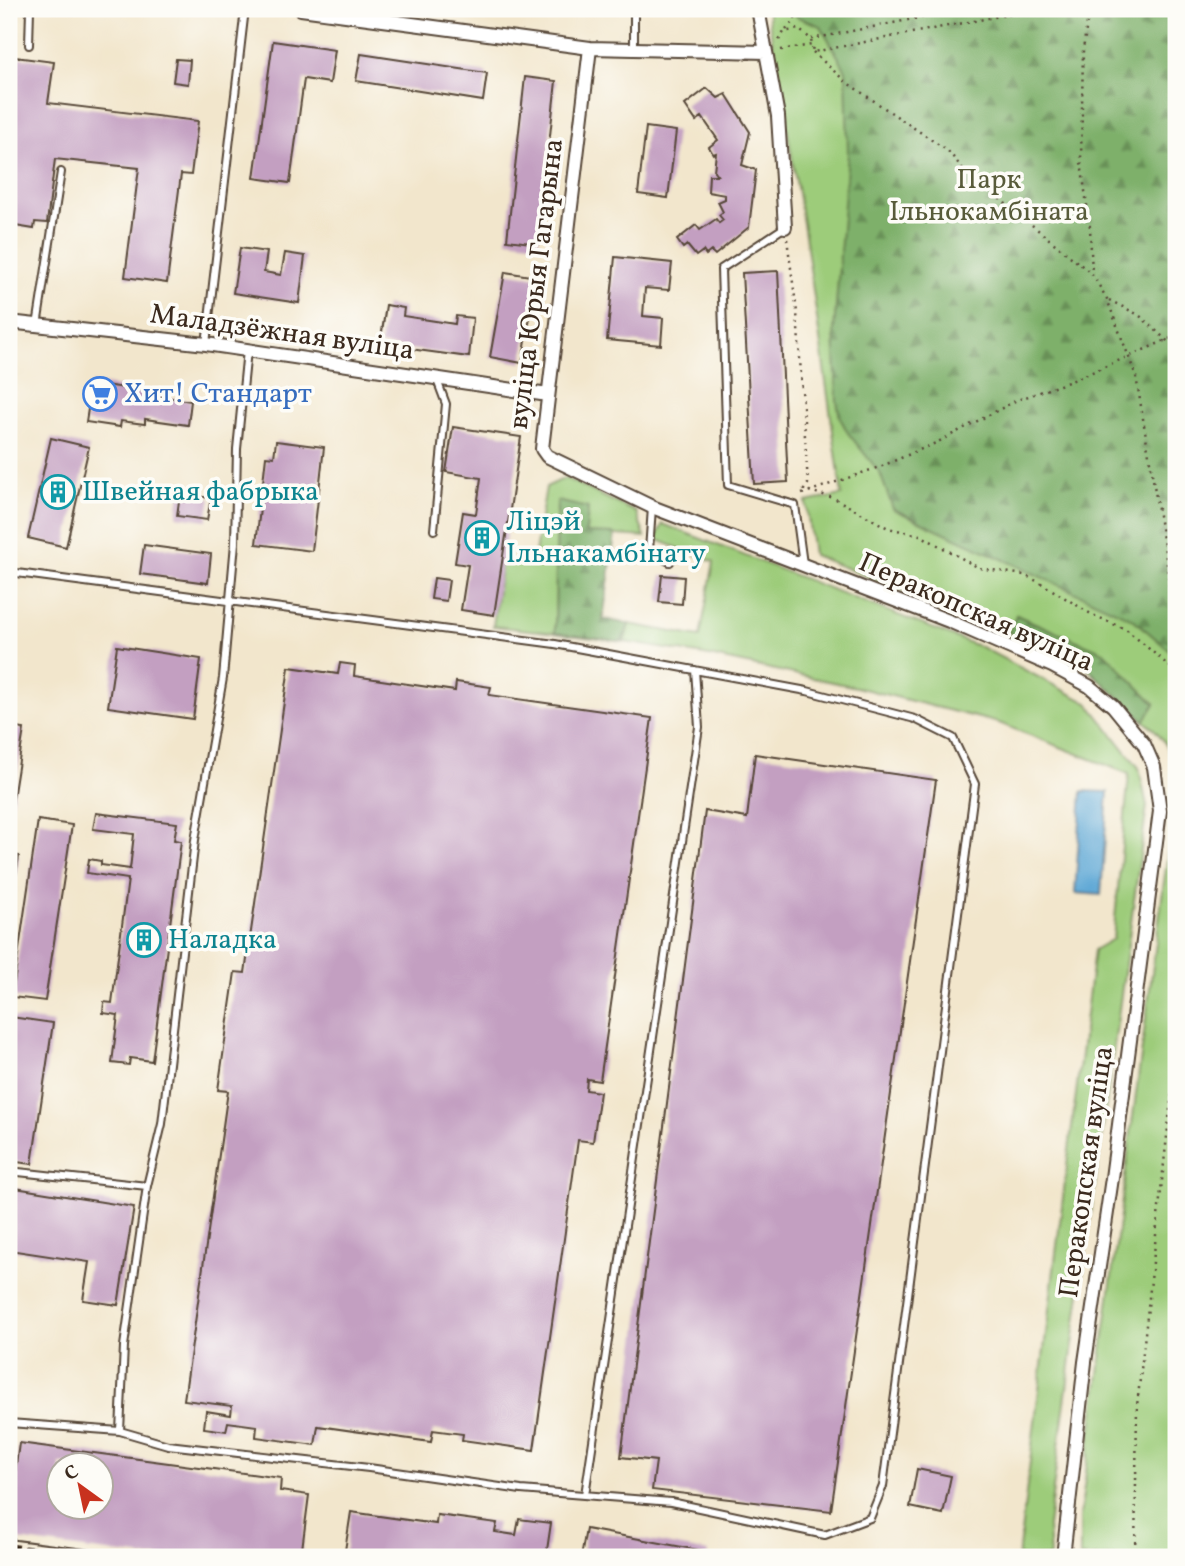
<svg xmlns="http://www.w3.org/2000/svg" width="1185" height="1566" font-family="Vollkorn,serif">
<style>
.green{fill:#9dcc7a;stroke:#6c7b4c;stroke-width:2}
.forest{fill:url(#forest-firs);stroke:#5c6d44;stroke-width:2}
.water{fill:#5fa8d6;stroke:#4d697a;stroke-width:2}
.building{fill:#c39fc1;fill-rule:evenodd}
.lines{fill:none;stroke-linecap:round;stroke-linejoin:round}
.service-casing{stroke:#564638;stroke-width:10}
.minor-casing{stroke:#564638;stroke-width:16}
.path{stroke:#564638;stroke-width:2.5;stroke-dasharray:2 5;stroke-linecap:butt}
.service{stroke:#fff;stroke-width:6}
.minor{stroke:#fff;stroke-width:12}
.rail{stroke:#3b2a1e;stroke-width:5;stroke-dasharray:10 5;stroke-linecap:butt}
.labels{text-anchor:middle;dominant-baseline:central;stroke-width:7;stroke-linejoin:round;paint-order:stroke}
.park-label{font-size:28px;fill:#585b3a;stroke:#fdfcf7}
.street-label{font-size:28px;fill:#3b2a1e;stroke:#fdfcf7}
.shop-label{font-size:28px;fill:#366cbe;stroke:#fdfcf7;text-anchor:start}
.culture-label{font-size:28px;fill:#0d838f;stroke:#fdfcf7;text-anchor:start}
</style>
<defs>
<pattern id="forest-firs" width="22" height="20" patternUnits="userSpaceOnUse" patternTransform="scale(1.75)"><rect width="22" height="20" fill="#7eb06a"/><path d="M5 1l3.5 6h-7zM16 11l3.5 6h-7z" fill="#688f57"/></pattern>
</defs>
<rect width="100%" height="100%" fill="#fdfcf7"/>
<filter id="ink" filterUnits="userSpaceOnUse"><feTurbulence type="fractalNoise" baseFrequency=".0143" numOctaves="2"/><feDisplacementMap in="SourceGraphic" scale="14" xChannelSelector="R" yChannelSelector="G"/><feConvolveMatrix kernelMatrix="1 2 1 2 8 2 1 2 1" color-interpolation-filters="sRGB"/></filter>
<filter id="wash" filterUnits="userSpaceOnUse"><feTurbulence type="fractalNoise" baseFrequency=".00686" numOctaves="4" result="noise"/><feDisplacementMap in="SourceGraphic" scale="28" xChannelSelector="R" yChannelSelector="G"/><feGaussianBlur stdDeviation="1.57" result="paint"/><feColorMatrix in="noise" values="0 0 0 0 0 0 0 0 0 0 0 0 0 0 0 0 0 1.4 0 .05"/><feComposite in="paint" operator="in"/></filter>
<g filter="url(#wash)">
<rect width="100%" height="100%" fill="#f2e6cc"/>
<path class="green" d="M767 9H1176V788C1171 758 1171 740 1144 721L1155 703 1017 615 1009 633 813 555 806 502 842 495 806 241Z
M565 478 636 512 645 537 585 533 557 502 555 633 493 626 502 561 533 565 546 487Z
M663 524 983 648 1088 703 1139 768 1147 806 1048 1526 1050 1557H1018L1094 950 1113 939 1129 774 999 723 856 687 704 655 624 642 629 624 700 637 714 562 655 539Z
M1176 791V1557H1080V1517Z"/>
<path class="forest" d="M792 9H1176V656L1133 619 893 509 880 473 848 433 840 418 837 401 834 330 848 153 846 71 821 26 797 17Z
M557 501 588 508 586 533 615 534 603 619 629 624 624 642 555 633Z
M1016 615 1104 652 1155 704 1144 721 1085 666 1009 633Z"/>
<path class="water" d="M1082 791 1108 792 1101 895 1075 893Z"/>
<g id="blocks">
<path class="building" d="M273 41 335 50 330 83 304 79 290 183 254 178Z
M361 54 487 73 483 101 356 81Z
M15 57 54 62 48 103 198 121 191 175 181 174 167 283 125 277 139 168 55 159 47 223 35 222 34 229 9 225V111Z
M176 59 190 60 188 84 173 82Z
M525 77 556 81 538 244 507 240Z
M707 88 718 98 726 94 750 132 742 165 756 170 749 227 715 255 711 251 706 255 703 251 696 256 687 245 683 248 677 240 696 225 700 230 716 219 719 223 723 220 719 215 723 212 718 202 725 199V195L708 192 709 175H717L714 171 716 153 713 154 709 147 718 140 702 117 696 121 685 105Z
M646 127 676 131 668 198 638 194Z
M240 248 267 252 264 272 281 275 285 253 305 256 299 303 233 293Z
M615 257 672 263 669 290 645 288 643 316 663 318 661 345 607 340Z
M778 271 788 482 754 484 742 273Z
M505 272 537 277 522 363 490 357Z
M386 305 404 308 403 316 455 324 456 316 473 318 469 357 380 345Z
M92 383 151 392V395L191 401 188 425 145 419V424L121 421 120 427 86 422Z
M453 427 521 437 494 615 461 610 468 565 455 563 463 512 476 514 481 478 446 472Z
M51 438 89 447 66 547 28 538Z
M276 441 324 447 312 551 256 544 266 456 274 457Z
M180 494 211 498 207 520 177 516Z
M144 545 211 554 208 583 140 574Z
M662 575 684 577 682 604 659 602Z
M434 578 449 580 446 601 431 599Z
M117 646 201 659 193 719 108 707Z
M340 663 355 665 354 676 455 691 456 682 491 687 489 695 652 718 600 1081 587 1079 586 1090 600 1092 593 1142 578 1140 534 1450 462 1440 463 1434 433 1430 431 1442 318 1426 315 1445 256 1437 257 1426 228 1422 226 1431 204 1428 206 1411 231 1415 232 1406 184 1400 228 1091 218 1090 235 972 245 973 289 667 338 674Z
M9 727 24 729 10 818 9 817Z
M755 754 936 780 831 1511 652 1490 656 1461 621 1457 705 811 747 818Z
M96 813 177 823 174 840 181 841 152 1061 130 1058 129 1065 112 1063 118 1015 103 1013 104 1002 112 1003 128 879 87 873 89 859 101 861V865L130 869 134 834 93 829Z
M38 820 72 825 45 1001 12 997Z
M9 855 19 856 10 914H9Z
M11 1017 53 1023 32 1164 9 1161V1035Z
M9 1187 134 1207 118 1305 83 1300 89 1262 9 1250Z
M19 1443 281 1478 280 1491 309 1495 301 1557H145L9 1539V1518ZM60 1464H102V1506H60Z
M917 1469 951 1476 943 1514 910 1507Z
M351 1512 436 1524 437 1515 497 1523 495 1532 516 1535 519 1519 551 1523 546 1557H344Z
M586 1529 709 1552 708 1557H581Z"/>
</g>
</g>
<g filter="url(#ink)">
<use href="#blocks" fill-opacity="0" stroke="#564638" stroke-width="2"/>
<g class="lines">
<g class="service-casing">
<path id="service" d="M29 45 30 9
M634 50V9
M785 227 721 269 728 485 795 505 803 564
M37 326 61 172
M206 344 245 9
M652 507 649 551 670 562
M434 530 446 404 437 380
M9 572 555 644 807 691 915 719 953 738 975 784 883 1486 870 1518 825 1535 671 1502 521 1490 369 1468 168 1445 120 1431 124 1346 147 1186
M9 1171 147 1186 162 1124 195 840 223 678 235 543 237 449 247 350
M9 1423 120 1431
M585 1495 699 727 695 670"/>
</g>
<g class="minor-casing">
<path id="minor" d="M301 9 590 48 766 52
M758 9 778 116 785 227
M590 48 543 440 542 449 547 456 652 507 949 621 1052 666 1089 686 1113 706 1144 744 1154 767 1160 811 1112 1178 1085 1362 1063 1557
M9 322 206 344 548 395"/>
</g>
<path class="path" d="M1089 9 1083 50 1081 162 1090 227 1092 274 1107 299 1136 376 1167 564 1172 622 1176 640
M786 30 803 9
M811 39 965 9
M779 40 784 32 798 29 811 39 813 52 1036 9
M781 50 812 45
M813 52 846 82 948 151 962 168 1092 274
M787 239 797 312 808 484 802 493
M1109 300 1139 315 1176 349
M809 491 834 498 888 528 920 535 979 568 1024 575 1041 583 1091 614 1127 630 1176 672
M802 494 882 466 938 442 1017 400 1071 381 1176 336
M1135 1557 1137 1406 1176 1055"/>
<use href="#service" class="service"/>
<use href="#minor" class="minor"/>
<path class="rail" d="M9 1546 91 1557"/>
</g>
</g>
<defs>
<g id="supermarket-ring" transform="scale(1.75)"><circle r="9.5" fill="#fdfcf7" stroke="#3f7fe0" stroke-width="1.5"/><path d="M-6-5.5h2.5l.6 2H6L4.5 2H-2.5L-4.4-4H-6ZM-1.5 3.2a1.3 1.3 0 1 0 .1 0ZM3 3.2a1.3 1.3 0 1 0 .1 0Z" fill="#3f7fe0"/></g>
<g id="building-ring" transform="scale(1.75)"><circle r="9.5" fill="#fdfcf7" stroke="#0f9aa8" stroke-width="1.5"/><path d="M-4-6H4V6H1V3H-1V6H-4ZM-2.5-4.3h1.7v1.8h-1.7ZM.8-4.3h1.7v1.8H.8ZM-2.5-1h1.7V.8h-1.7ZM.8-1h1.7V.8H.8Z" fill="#0f9aa8"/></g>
</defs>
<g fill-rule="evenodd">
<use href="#supermarket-ring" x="100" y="394"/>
<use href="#building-ring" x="58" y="492"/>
<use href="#building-ring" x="482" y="538"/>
<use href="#building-ring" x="144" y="940"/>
</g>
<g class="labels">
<g class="park-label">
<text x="989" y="180">Парк<tspan x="989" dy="32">Ільнокамбіната</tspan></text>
</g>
<g class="street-label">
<text transform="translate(537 284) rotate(-83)">вуліца Юрыя Гагарына</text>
<text transform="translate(282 333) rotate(8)">Маладзёжная вуліца</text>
<text transform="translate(976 613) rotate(24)">Перакопская вуліца</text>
<text transform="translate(1087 1172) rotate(-82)">Перакопская вуліца</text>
</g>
<g class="shop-label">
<text x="124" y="394">Хит! Стандарт</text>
</g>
<g class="culture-label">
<text x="82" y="492">Швейная фабрыка</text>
<text x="506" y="522">Ліцэй<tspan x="506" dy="32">Ільнакамбінату</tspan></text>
<text x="168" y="940">Наладка</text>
</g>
</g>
<rect width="1185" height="1566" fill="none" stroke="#fdfcf7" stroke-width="35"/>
<g transform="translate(80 1486) rotate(327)"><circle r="33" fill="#fdfcf7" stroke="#afa8a0" stroke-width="2"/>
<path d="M0-5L12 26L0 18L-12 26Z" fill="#c8321e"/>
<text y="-10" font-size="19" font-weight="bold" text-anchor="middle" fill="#3b2a1e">С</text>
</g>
</svg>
